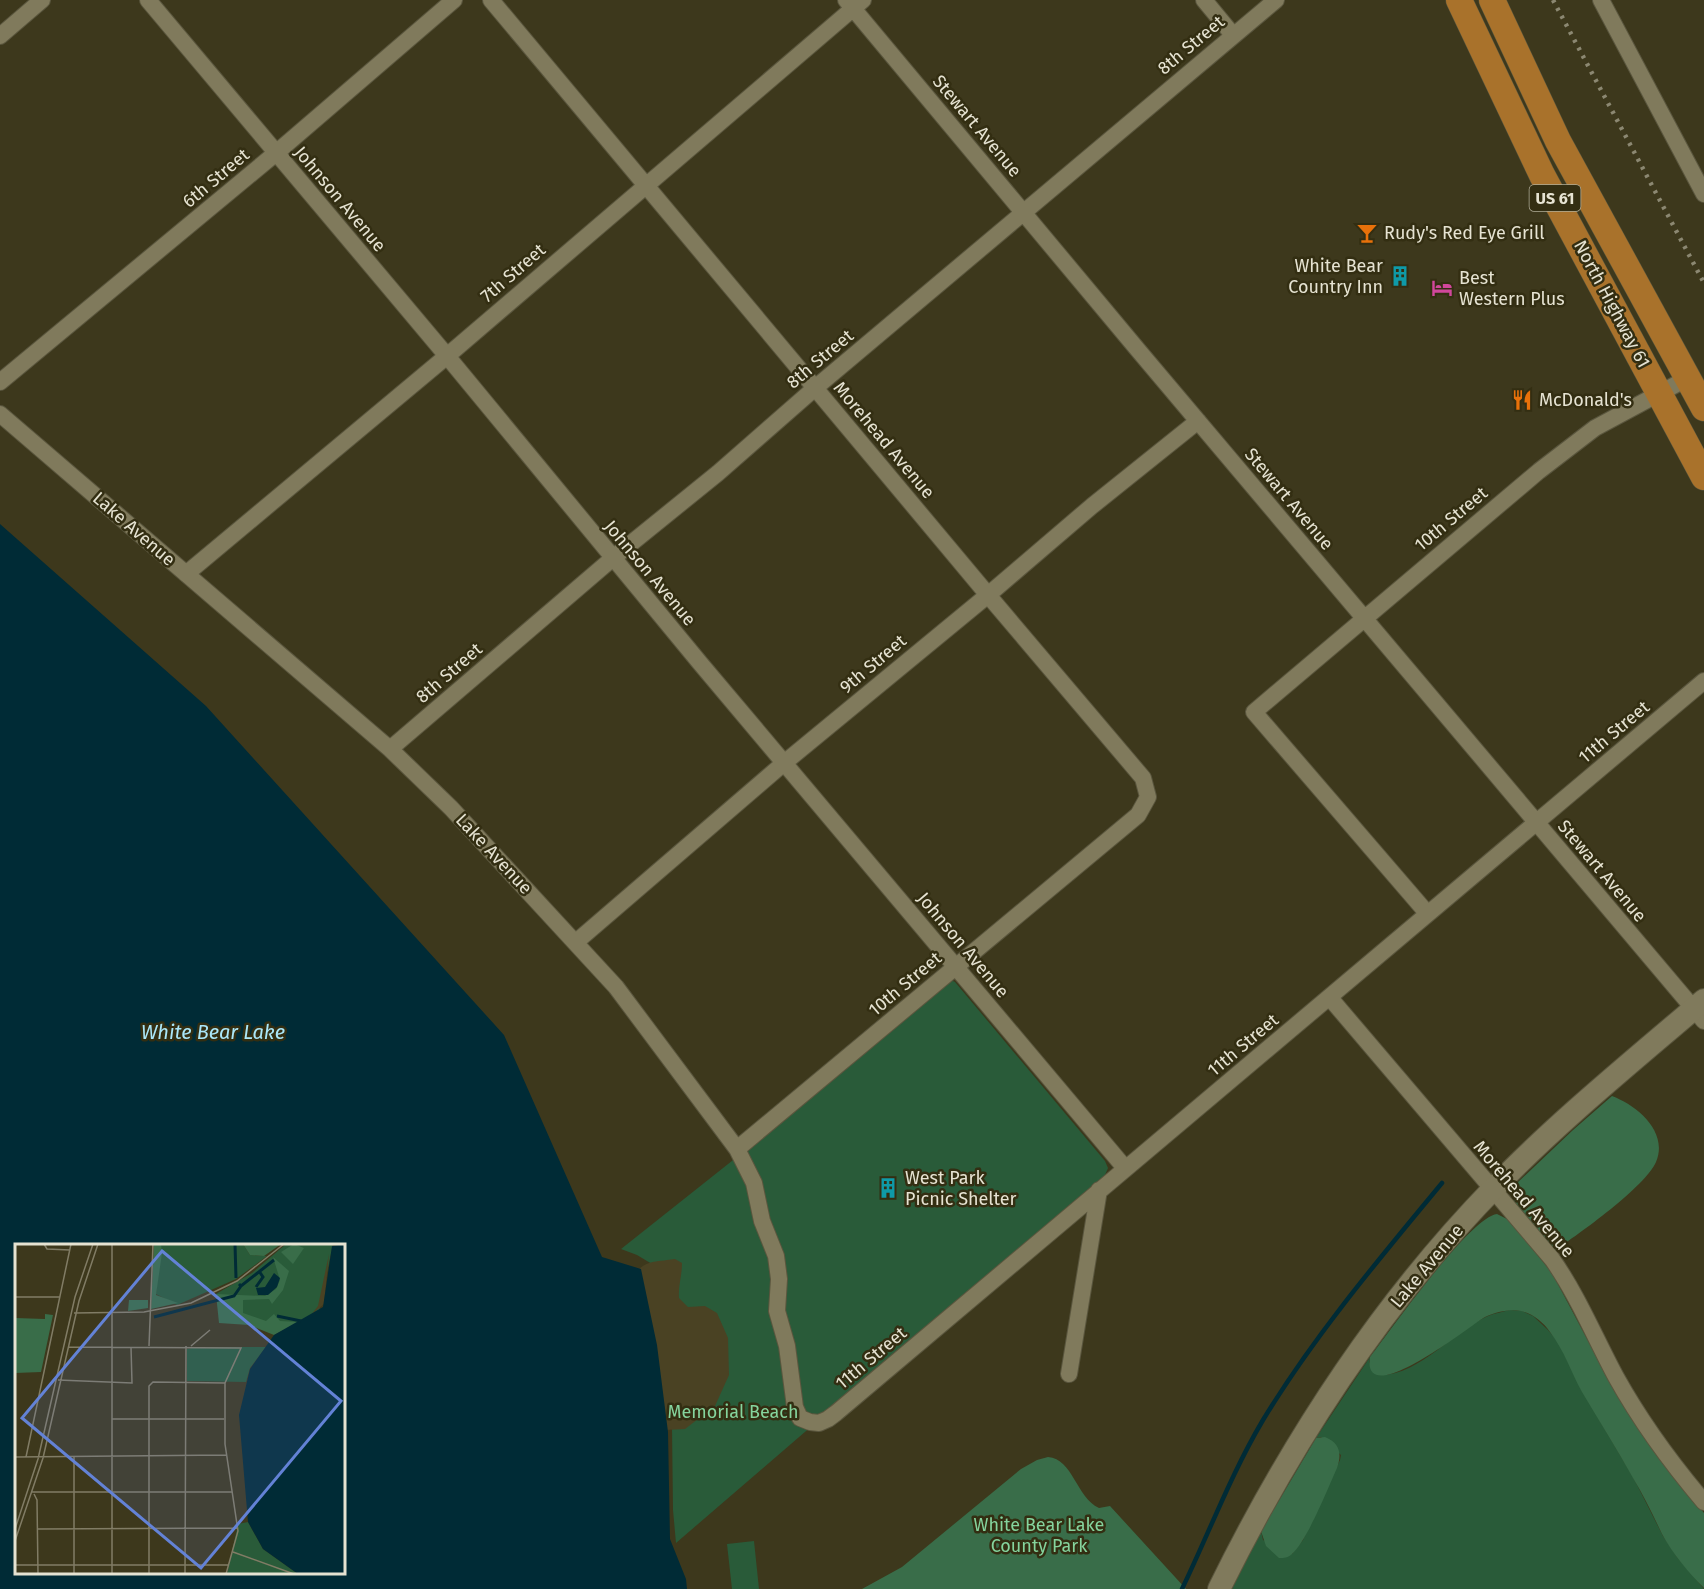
<svg xmlns="http://www.w3.org/2000/svg" width="1704" height="1589" font-family="'Fira Sans',sans-serif">
<style>
.green{fill:#295b39}
.forest{fill:#396d49}
.sand{fill:#4a4223}
.water{fill:#002b36;fill-rule:evenodd}
.lines{fill:none;stroke-linecap:round;stroke-linejoin:round}
.stream{stroke:#002b36;stroke-width:4.5}
.street-casing{stroke:#5a563e;stroke-width:18}
.secondary-casing{stroke:#5a563e;stroke-width:24}
.primary-casing{stroke:#5a563e;stroke-width:27}
.street{stroke:#807a5c;stroke-width:16}
.secondary{stroke:#807a5c;stroke-width:22}
.primary{stroke:#a9722b;stroke-width:26}
.rail{stroke:#8c8872;stroke-width:4.5;stroke-dasharray:3 6;stroke-linecap:butt}
.labels{text-anchor:middle;dominant-baseline:central;stroke-width:5;stroke-linejoin:round;paint-order:stroke}
.shield{fill:#332e12;stroke:#b0ad98;stroke-width:1.5}
.shield-label{font-size:16px;font-weight:bold;fill:#e6e3d2}
.street-label{font-size:18px;fill:#e6e3d2;stroke:#332e12}
.poi-label{font-size:18px;fill:#e6e3d2;stroke:#332e12;text-anchor:start}
.park-label{font-size:18px;fill:#85d49d;stroke:#332e12}
.water-label{font-size:20px;font-style:italic;fill:#aae7f9;stroke:#332e12}
.inset-river{fill:none;stroke:#002b36;stroke-width:3}
.inset-road{fill:none;stroke:#817c65;stroke-width:1.5}
.view{fill:#6382d6;fill-opacity:0.15;stroke:#6382d6;stroke-width:3}
.inset-edge{fill:none;stroke:#e6e3d2;stroke-width:3}
</style>
<rect width="100%" height="100%" fill="#3d381c"/>
<path class="green" d="M951 980 955 982 1105 1161 1108 1168 1105 1175 1063 1217 813 1425 676 1543 673 1510 672 1427 652 1264 637 1255 621 1249 752 1145Z
M1510 1310 1522 1311 1533 1316 1548 1330 1559 1343 1581 1389 1633 1477 1663 1536 1677 1557 1704 1589H1232L1261 1531 1263 1540 1292 1554 1303 1540 1340 1460 1341 1455 1321 1437 1316 1438 1370 1357 1369 1362 1379 1375C1418 1377 1454 1330 1488 1316 1495 1313 1503 1312 1510 1310Z
M754 1541 759 1589H732L727 1544Z"/>
<path class="forest" d="M1612 1096C1636 1105 1669 1131 1656 1162 1646 1186 1578 1235 1555 1250L1515 1203 1513 1193 1517 1183 1573 1130Z
M1497 1214 1509 1220 1552 1273 1603 1369 1678 1482 1704 1513V1588C1688 1572 1673 1554 1662 1534 1653 1515 1644 1496 1633 1478 1617 1449 1599 1421 1582 1392 1571 1372 1564 1350 1550 1332 1543 1322 1533 1314 1521 1311 1510 1309 1496 1312 1485 1317 1475 1322 1361 1414 1370 1357 1390 1331 1470 1217 1497 1214Z
M1325 1437C1340 1443 1342 1454 1337 1468 1328 1488 1307 1541 1292 1554 1288 1558 1284 1558 1279 1558L1266 1546 1261 1531 1316 1438Z
M1048 1457C1073 1459 1076 1497 1099 1508L1110 1506 1186 1589H862L902 1567 1021 1469 1037 1460Z"/>
<path class="sand" d="M675 1259 682 1263C682 1276 678 1286 679 1298L688 1307 705 1306 717 1313 728 1338 729 1375 715 1406 685 1429 665 1430 628 1279C649 1259 648 1263 675 1259Z"/>
<path class="water" d="M0 524 206 706 504 1035 602 1257 641 1269 657 1345 668 1432 670 1539 686 1579 687 1589H0ZM16 1246H344V1572H16Z"/>
<g class="lines">
<path class="stream" d="M1182 1589C1209 1533 1231 1474 1263 1420 1314 1336 1379 1259 1442 1183"/>
<g class="street-casing">
<path id="street" d="M148 0 447 356 700 663 1125 1168
M491 0 988 595 1143 778 1148 797 1138 815 737 1149
M846 0 1138 350 1704 1021
M1204 0 1233 35
M1601 0 1704 194
M0 36 42 0
M0 382 276 153 454 0
M0 414 390 749 451 808 616 987 737 1149 754 1183 762 1221 776 1256 779 1279 777 1311 787 1346 795 1407 800 1418 810 1422 819 1423 828 1419 836 1413 1704 681
M186 574 447 356 863 0
M390 749 613 558 718 473 815 388 1276 0
M1427 913 1254 712 1539 471 1595 428 1688 378
M576 942 784 763 988 595 1092 506 1198 421
M1330 998 1552 1259C1578 1296 1595 1338 1616 1377 1641 1422 1671 1463 1704 1502
M1069 1374 1099 1190"/>
</g>
<g class="secondary-casing">
<path id="secondary" d="M1219 1589C1291 1443 1381 1304 1495 1187 1560 1120 1633 1061 1704 1000"/>
</g>
<g class="primary-casing">
<path id="primary" d="M1459 0 1542 175 1704 477
M1492 0 1558 141 1704 408"/>
</g>
<use href="#street" class="street"/>
<use href="#secondary" class="secondary"/>
<use href="#primary" class="primary"/>
<path class="rail" d="M1553 0 1704 283"/>
</g>
<defs>
<g id="bar-bare" transform="scale(1.62)"><path d="M-6-5H6L.8 .8V4.5H3.5V6h-7V4.5H-.8V.8Z" fill="#e8710a" stroke="#332e12" stroke-width="2.5" paint-order="stroke"/></g>
<g id="building-bare" transform="scale(1.62)"><path d="M-4-6H4V6H1V3H-1V6H-4ZM-2.5-4.3h1.7v1.8h-1.7ZM.8-4.3h1.7v1.8H.8ZM-2.5-1h1.7V.8h-1.7ZM.8-1h1.7V.8H.8Z" fill="#0f9aa8" stroke="#332e12" stroke-width="2.5" paint-order="stroke"/></g>
<g id="hotel-bare" transform="scale(1.62)"><path d="M-6-4.5h1.5V1H6V5H4.5V3h-9V5H-6ZM-4 0a1.8 1.8 0 1 1 3.6 0ZM.5 0V-2.5h3Q6-2.5 6 0Z" fill="#d1479c" stroke="#332e12" stroke-width="2.5" paint-order="stroke"/></g>
<g id="restaurant-bare" transform="scale(1.62)"><path d="M-5-6h1v4h1v-4h1v4h1v-4h1v5L-1.5 .5V6h-2V.5L-5-1ZM5-6V6H3V1.5H1.5Q1.5-4 5-6Z" fill="#e8710a" stroke="#332e12" stroke-width="2.5" paint-order="stroke"/></g>
</defs>
<g fill-rule="evenodd">
<use href="#bar-bare" x="1367" y="233"/>
<use href="#building-bare" x="1400" y="276"/>
<use href="#hotel-bare" x="1442" y="288"/>
<use href="#restaurant-bare" x="1522" y="400"/>
<use href="#building-bare" x="888" y="1188"/>
</g>
<g class="labels">
<rect class="shield" x="1529.5" y="185" width="51" height="26" rx="4.5"/>
<g class="shield-label">
<text x="1555" y="198">US 61</text>
</g>
<g class="street-label">
<text transform="translate(1191 45) rotate(-40)">8th Street</text>
<text transform="translate(977 126) rotate(50)">Stewart Avenue</text>
<text transform="translate(216 178) rotate(-40)">6th Street</text>
<text transform="translate(340 199) rotate(50)">Johnson Avenue</text>
<text transform="translate(513 273) rotate(-41)">7th Street</text>
<text transform="translate(1612 304) rotate(62)">North Highway 61</text>
<text transform="translate(820 359) rotate(-40)">8th Street</text>
<text transform="translate(884 440) rotate(50)">Morehead Avenue</text>
<text transform="translate(1289 499) rotate(50)">Stewart Avenue</text>
<text transform="translate(1451 519) rotate(-40)">10th Street</text>
<text transform="translate(134 529) rotate(41)">Lake Avenue</text>
<text transform="translate(650 573) rotate(50)">Johnson Avenue</text>
<text transform="translate(873 664) rotate(-40)">9th Street</text>
<text transform="translate(449 673) rotate(-41)">8th Street</text>
<text transform="translate(1614 732) rotate(-40)">11th Street</text>
<text transform="translate(494 854) rotate(47)">Lake Avenue</text>
<text transform="translate(1602 871) rotate(50)">Stewart Avenue</text>
<text transform="translate(963 945) rotate(50)">Johnson Avenue</text>
<text transform="translate(905 984) rotate(-40)">10th Street</text>
<text transform="translate(1243 1045) rotate(-40)">11th Street</text>
<text transform="translate(1524 1199) rotate(50)">Morehead Avenue</text>
<text transform="translate(1427 1266) rotate(-50)">Lake Avenue</text>
<text transform="translate(871 1358) rotate(-40)">11th Street</text>
</g>
<g class="poi-label">
<text x="1384" y="233">Rudy's Red Eye Grill</text>
<text x="1383" y="266" text-anchor="end">White Bear<tspan x="1383" dy="21">Country Inn</tspan></text>
<text x="1459" y="278">Best<tspan x="1459" dy="21">Western Plus</tspan></text>
<text x="1539" y="400">McDonald's</text>
<text x="905" y="1178">West Park<tspan x="905" dy="21">Picnic Shelter</tspan></text>
</g>
<g class="park-label">
<text x="733" y="1412">Memorial Beach</text>
<text x="1039" y="1525">White Bear Lake<tspan x="1039" dy="21">County Park</tspan></text>
</g>
<g class="water-label">
<text x="213" y="1032">White Bear Lake</text>
</g>
</g>
<g transform="translate(15 1244)">
<rect width="330" height="330" fill="#3d381c"/>
<path d="M146 0H228L235 11 252 12 221 35 162 61 141 50ZM271 0H318L304 67 284 79H205V52L201 50 237 29ZM182 103H251L235 124 231 138 172 137V105ZM233 278 248 305 283 330H212L223 280Z" fill="#295b39"/>
<path d="M139 0H146L147 9 141 51 163 59 136 65ZM228 0H266L249 12 235 11ZM279 0 289 4 278 20 266 8ZM258 13 274 27 268 46 257 60 254 55 228 56V69L251 77 259 70 265 77 284 78 259 91 234 81 204 79 201 50 250 52 261 45 265 36ZM114 56H133V64L113 67ZM30 70 38 71 26 128 0 129V74L30 75Z" fill="#396d49"/>
<path d="M314 10 309 60 296 71 303 62Z" fill="#4a4223"/>
<path d="M330 0V330H283L248 305 233 278 224 171 235 125 259 91 308 63 317 2ZM259 29 265 34 262 43 253 51H243L241 44 250 43Z" fill="#002b36"/>
<path class="inset-river" d="M220 0 221 34M224 40 226 42 259 16M241 43 248 33 244 27M262 72 286 77M139 73 219 52 226 42"/>
<path class="inset-road" d="M29 0 32 5 55 6M0 53H45M59 69 129 68 176 59 222 37 269 0M134 102 138 0M176 102 195 86M54 103 226 104 210 139V200L223 287 211 330M43 136 117 139 116 103M97 175H209M0 213 211 211M11 213 56 0M17 248H217M19 250 22 256 23 330M0 285 23 215 60 53 78 0M23 285 223 284M0 297 28 214 64 57 83 0M218 308 279 330M0 321H214M59 330V212M97 330V0M134 330V142L138 138 210 139M170 330 171 102"/>
<path class="view" d="M147 7 326 157 186 324 7 174Z"/>
<rect width="330" height="330" class="inset-edge"/>
</g>
</svg>
